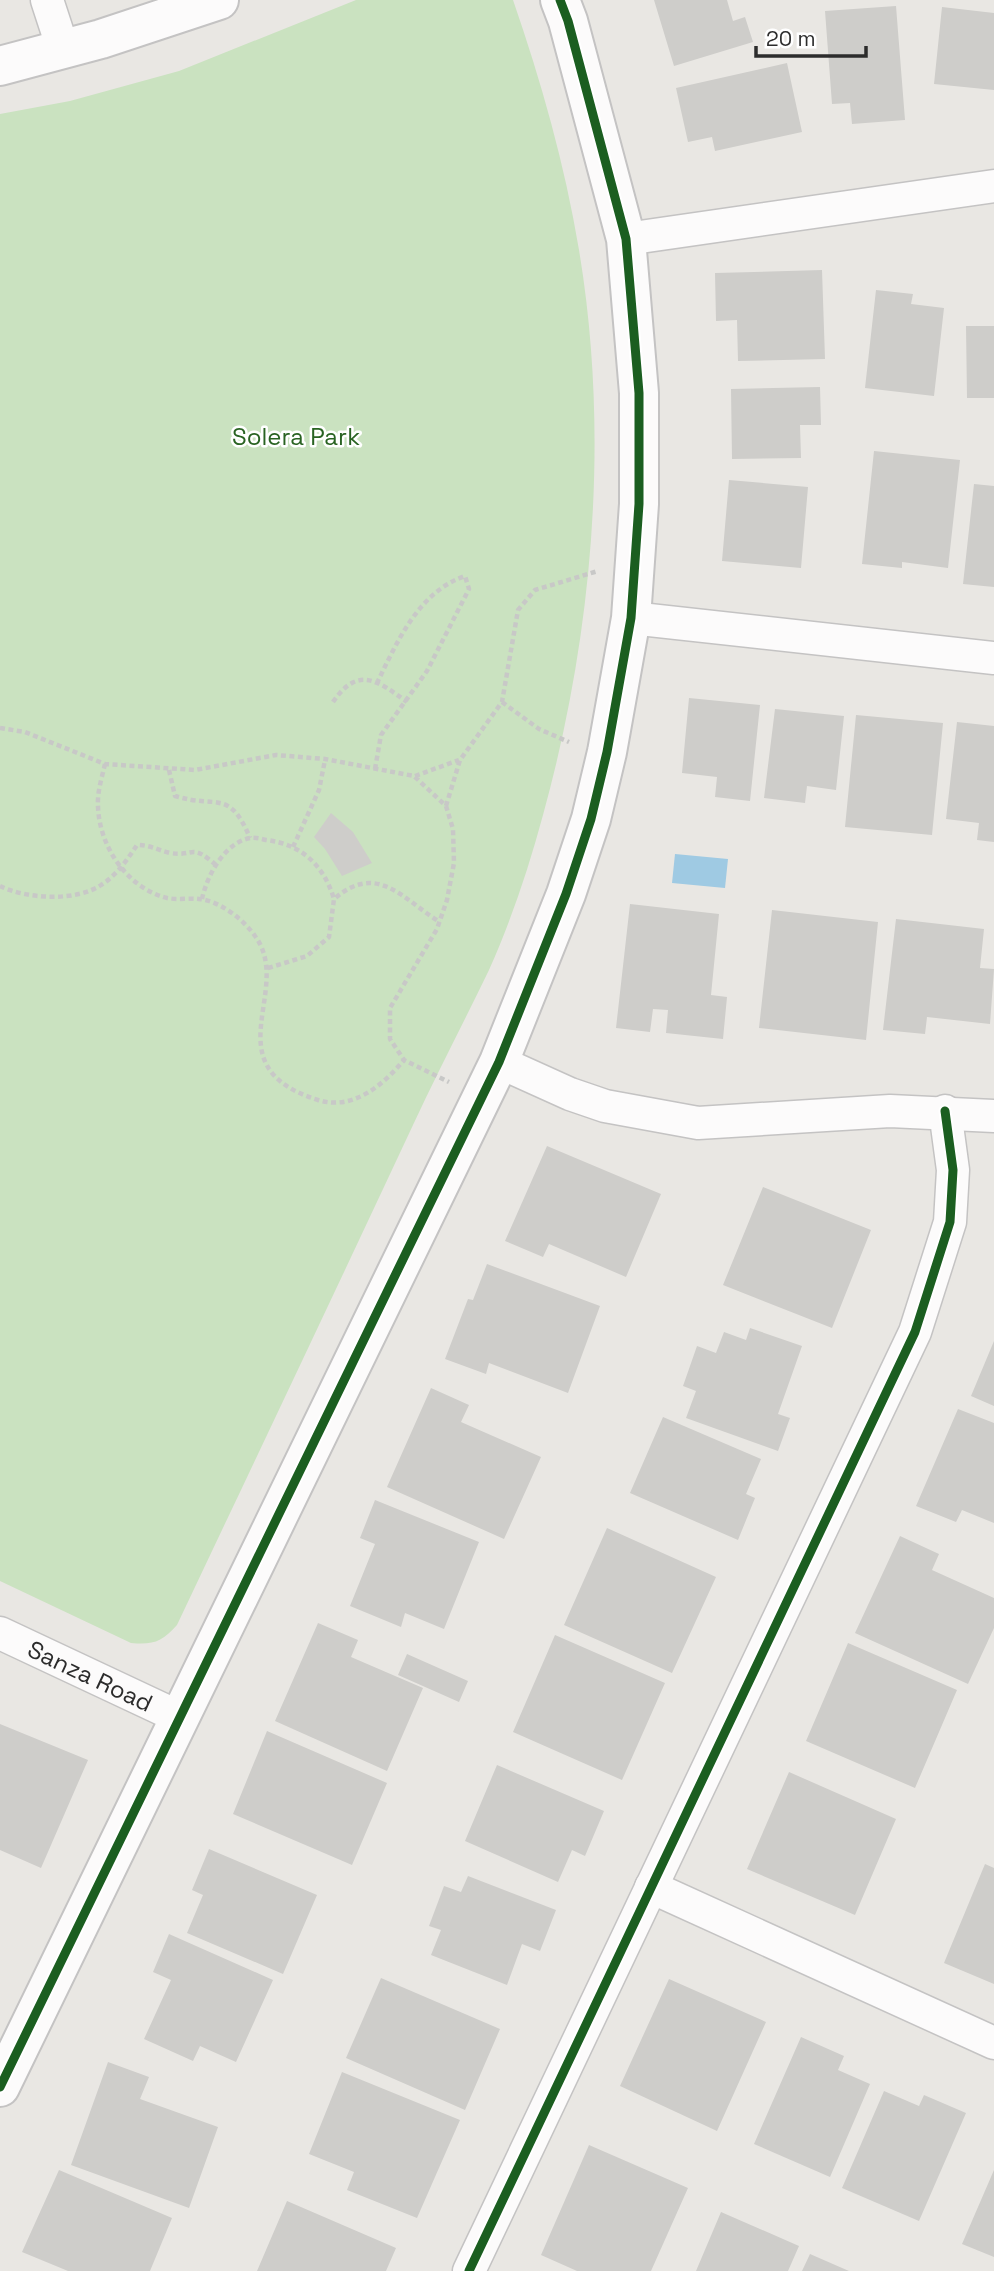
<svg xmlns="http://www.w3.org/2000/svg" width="994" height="2271" font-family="'Space Grotesk',sans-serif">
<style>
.green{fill:#cae2c0}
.water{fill:#9fcae3}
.building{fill:#cecdca}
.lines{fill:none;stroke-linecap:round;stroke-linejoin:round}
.street-casing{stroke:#c4c3c3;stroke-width:35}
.secondary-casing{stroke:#c4c3c3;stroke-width:42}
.path{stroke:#c8c8c7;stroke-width:4.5;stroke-dasharray:5 3.5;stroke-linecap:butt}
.street{stroke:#fcfbfb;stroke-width:32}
.secondary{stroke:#fcfbfb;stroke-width:38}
.cycleway-casing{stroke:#fff;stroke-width:13}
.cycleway{stroke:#1b5e20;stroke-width:9}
.labels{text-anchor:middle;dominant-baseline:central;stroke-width:5;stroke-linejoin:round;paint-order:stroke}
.park-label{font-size:24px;fill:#296322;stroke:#fff}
.street-label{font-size:24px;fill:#2c2c2c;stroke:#fff}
</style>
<rect width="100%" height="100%" fill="#e9e7e3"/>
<path class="green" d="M356 0H513C541 81 565 165 579 250 610 436 593 634 543 815 529 867 511 921 489 970 464 1022 437 1073 413 1125 335 1292 256 1458 177 1625 162 1642 153 1645 131 1643L0 1581V114L70 101 179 71Z"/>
<path class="water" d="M675 854 728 859 725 888 672 883Z"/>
<path class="building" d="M654 0H727L733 21 745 17 753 42 674 66Z
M896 6 905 120 852 124 850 103 832 104 825 11Z
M942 7 994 13V90L934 84Z
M787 63 802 132 715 151 712 137 688 142 676 88Z
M822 270 825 359 738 361 737 320 716 321 715 273Z
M876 290 913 294 911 304 944 308 934 396 865 388Z
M966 326H994V398H967Z
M820 387 821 425H800L801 458 732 459 731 389Z
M874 451 960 460 948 568 902 562V568L862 564Z
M729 480 808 487 801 568 722 561Z
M974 484 994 486V587L963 584Z
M689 698 760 705 750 801 715 797 717 777 682 773Z
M775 709 844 716 836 790 807 786 805 803 764 798Z
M856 715 943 723 932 835 845 827Z
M957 722 994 726V842L977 840 979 823 946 819Z
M331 813 353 832 372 863 342 876 325 849 314 837Z
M630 904 719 914 711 995 727 997 723 1039 666 1033 668 1010 653 1009 650 1032 616 1028Z
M772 910 878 922 866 1040 759 1028Z
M896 919 984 929 980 968 994 969 990 1024 927 1017 925 1034 883 1030Z
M547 1146 661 1194 626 1277 549 1244 543 1257 505 1241Z
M763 1187 871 1230 832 1328 723 1285Z
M487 1264 600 1306 568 1393 489 1363 486 1374 445 1359 468 1299 473 1300Z
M750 1328 802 1346 778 1414 790 1418 778 1451 686 1418 696 1391 683 1386 697 1346 716 1353 724 1332 746 1340Z
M994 1341V1406L971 1396Z
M431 1388 469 1405 461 1422 541 1457 504 1539 387 1487Z
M958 1409 994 1423V1523L962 1510 956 1522 916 1506Z
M663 1417 761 1459 746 1494 755 1498 738 1540 630 1493Z
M375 1500 479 1542 444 1629 405 1613 401 1627 350 1606 375 1544 360 1538Z
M607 1528 716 1577 672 1673 564 1625Z
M900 1536 939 1554 932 1570 994 1598V1628L968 1684 855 1633Z
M318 1623 358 1640 351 1657 423 1688 387 1771 275 1721Z
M555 1635 665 1683 622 1780 513 1732Z
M848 1643 957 1690 915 1788 806 1741Z
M407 1654 468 1681 459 1702 398 1675Z
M0 1724 88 1760 41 1868 0 1850Z
M267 1731 387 1783 352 1865 233 1814Z
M497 1765 604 1811 585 1856 572 1850 558 1882 465 1841Z
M789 1772 896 1819 855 1915 747 1869Z
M209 1849 317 1895 283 1974 187 1933 203 1895 192 1890Z
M985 1864 994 1868V1984L944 1963Z
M468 1876 556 1910 540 1951 522 1944 507 1985 431 1955 441 1930 429 1926 444 1886 461 1892Z
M169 1934 273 1980 236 2062 200 2046 193 2061 144 2039 171 1980 153 1972Z
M381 1978 500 2029 465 2110 346 2058Z
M669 1979 766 2022 717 2131 620 2086Z
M801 2037 844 2056 838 2070 870 2084 830 2177 754 2144Z
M108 2062 149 2077 140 2099 218 2127 189 2208 71 2165Z
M342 2072 460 2120 417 2218 347 2190 354 2172 309 2154Z
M884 2091 919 2106 924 2095 966 2113 919 2221 842 2188Z
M589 2145 688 2188 651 2271H577L541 2255Z
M59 2170 172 2218 150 2271H68L22 2252Z
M994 2170V2257L962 2244Z
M287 2201 396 2248 386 2271H257Z
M721 2212 799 2246 788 2271H696Z
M810 2254 849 2271H802Z"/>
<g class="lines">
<g class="street-casing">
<g id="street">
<path d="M47 0 63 49"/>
<path d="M626 239 994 186"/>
<path d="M631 618 994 658"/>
<path d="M499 1062 570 1094 605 1106 698 1123 890 1111 994 1116"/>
<path id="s1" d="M0 1633 181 1718"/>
<path d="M651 1887 994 2043"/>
<path d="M469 2271 915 1332 950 1222 953 1170 945 1111"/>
</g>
</g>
<g class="secondary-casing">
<path id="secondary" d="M0 66 101 39 219 0
M0 2087 499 1062 566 894 591 819 607 752 631 618 639 504V393L626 239 568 21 560 0"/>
</g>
<path class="path" d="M333 702C358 665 378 681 407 702
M502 702 539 729 569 742
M0 728 25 732 105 764 195 770 276 755 325 759 414 776 446 806 453 829 454 863 447 900 437 929 390 1008V1039L404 1060 449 1082
M105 764C102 777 97 793 98 806 99 846 127 888 167 898 177 900 189 898 199 899 220 901 243 919 255 936 295 990 210 1066 318 1100 353 1111 383 1085 404 1060
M375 769 381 735 427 671 469 589 465 576C419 592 398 640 378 681
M169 770 175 796C217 809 229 788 250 838
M415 776 459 760
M446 806 460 760 502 702 518 610 535 590 598 571
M293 847 319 790 325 760
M0 886C26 899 76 902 101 885 117 875 127 860 137 845 150 845 158 850 170 853 196 857 190 842 217 866
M202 899C207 876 224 843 250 838 254 837 262 839 266 840 302 844 324 866 334 899
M268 968 307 956 329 937 334 899C378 861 403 900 440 922"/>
<use href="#street" class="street"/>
<use href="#secondary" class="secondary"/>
<g class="cycleway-casing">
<path id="cycleway" d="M0 2087 499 1062 566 894 591 819 607 752 631 618 639 504V393L626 239 568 21 560 0
M469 2271 915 1332 950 1222 953 1170 945 1111"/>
</g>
<use href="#cycleway" class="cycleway"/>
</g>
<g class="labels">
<g class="park-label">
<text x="296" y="436">Solera Park</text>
</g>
<g class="street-label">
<text stroke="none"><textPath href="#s1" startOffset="100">Sanza Road</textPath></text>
</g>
</g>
<path d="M756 46v10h110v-10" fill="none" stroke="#2c2c2c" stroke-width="3.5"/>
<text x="766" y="46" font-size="21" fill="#2c2c2c" stroke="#ffffff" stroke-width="5" paint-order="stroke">20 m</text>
</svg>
